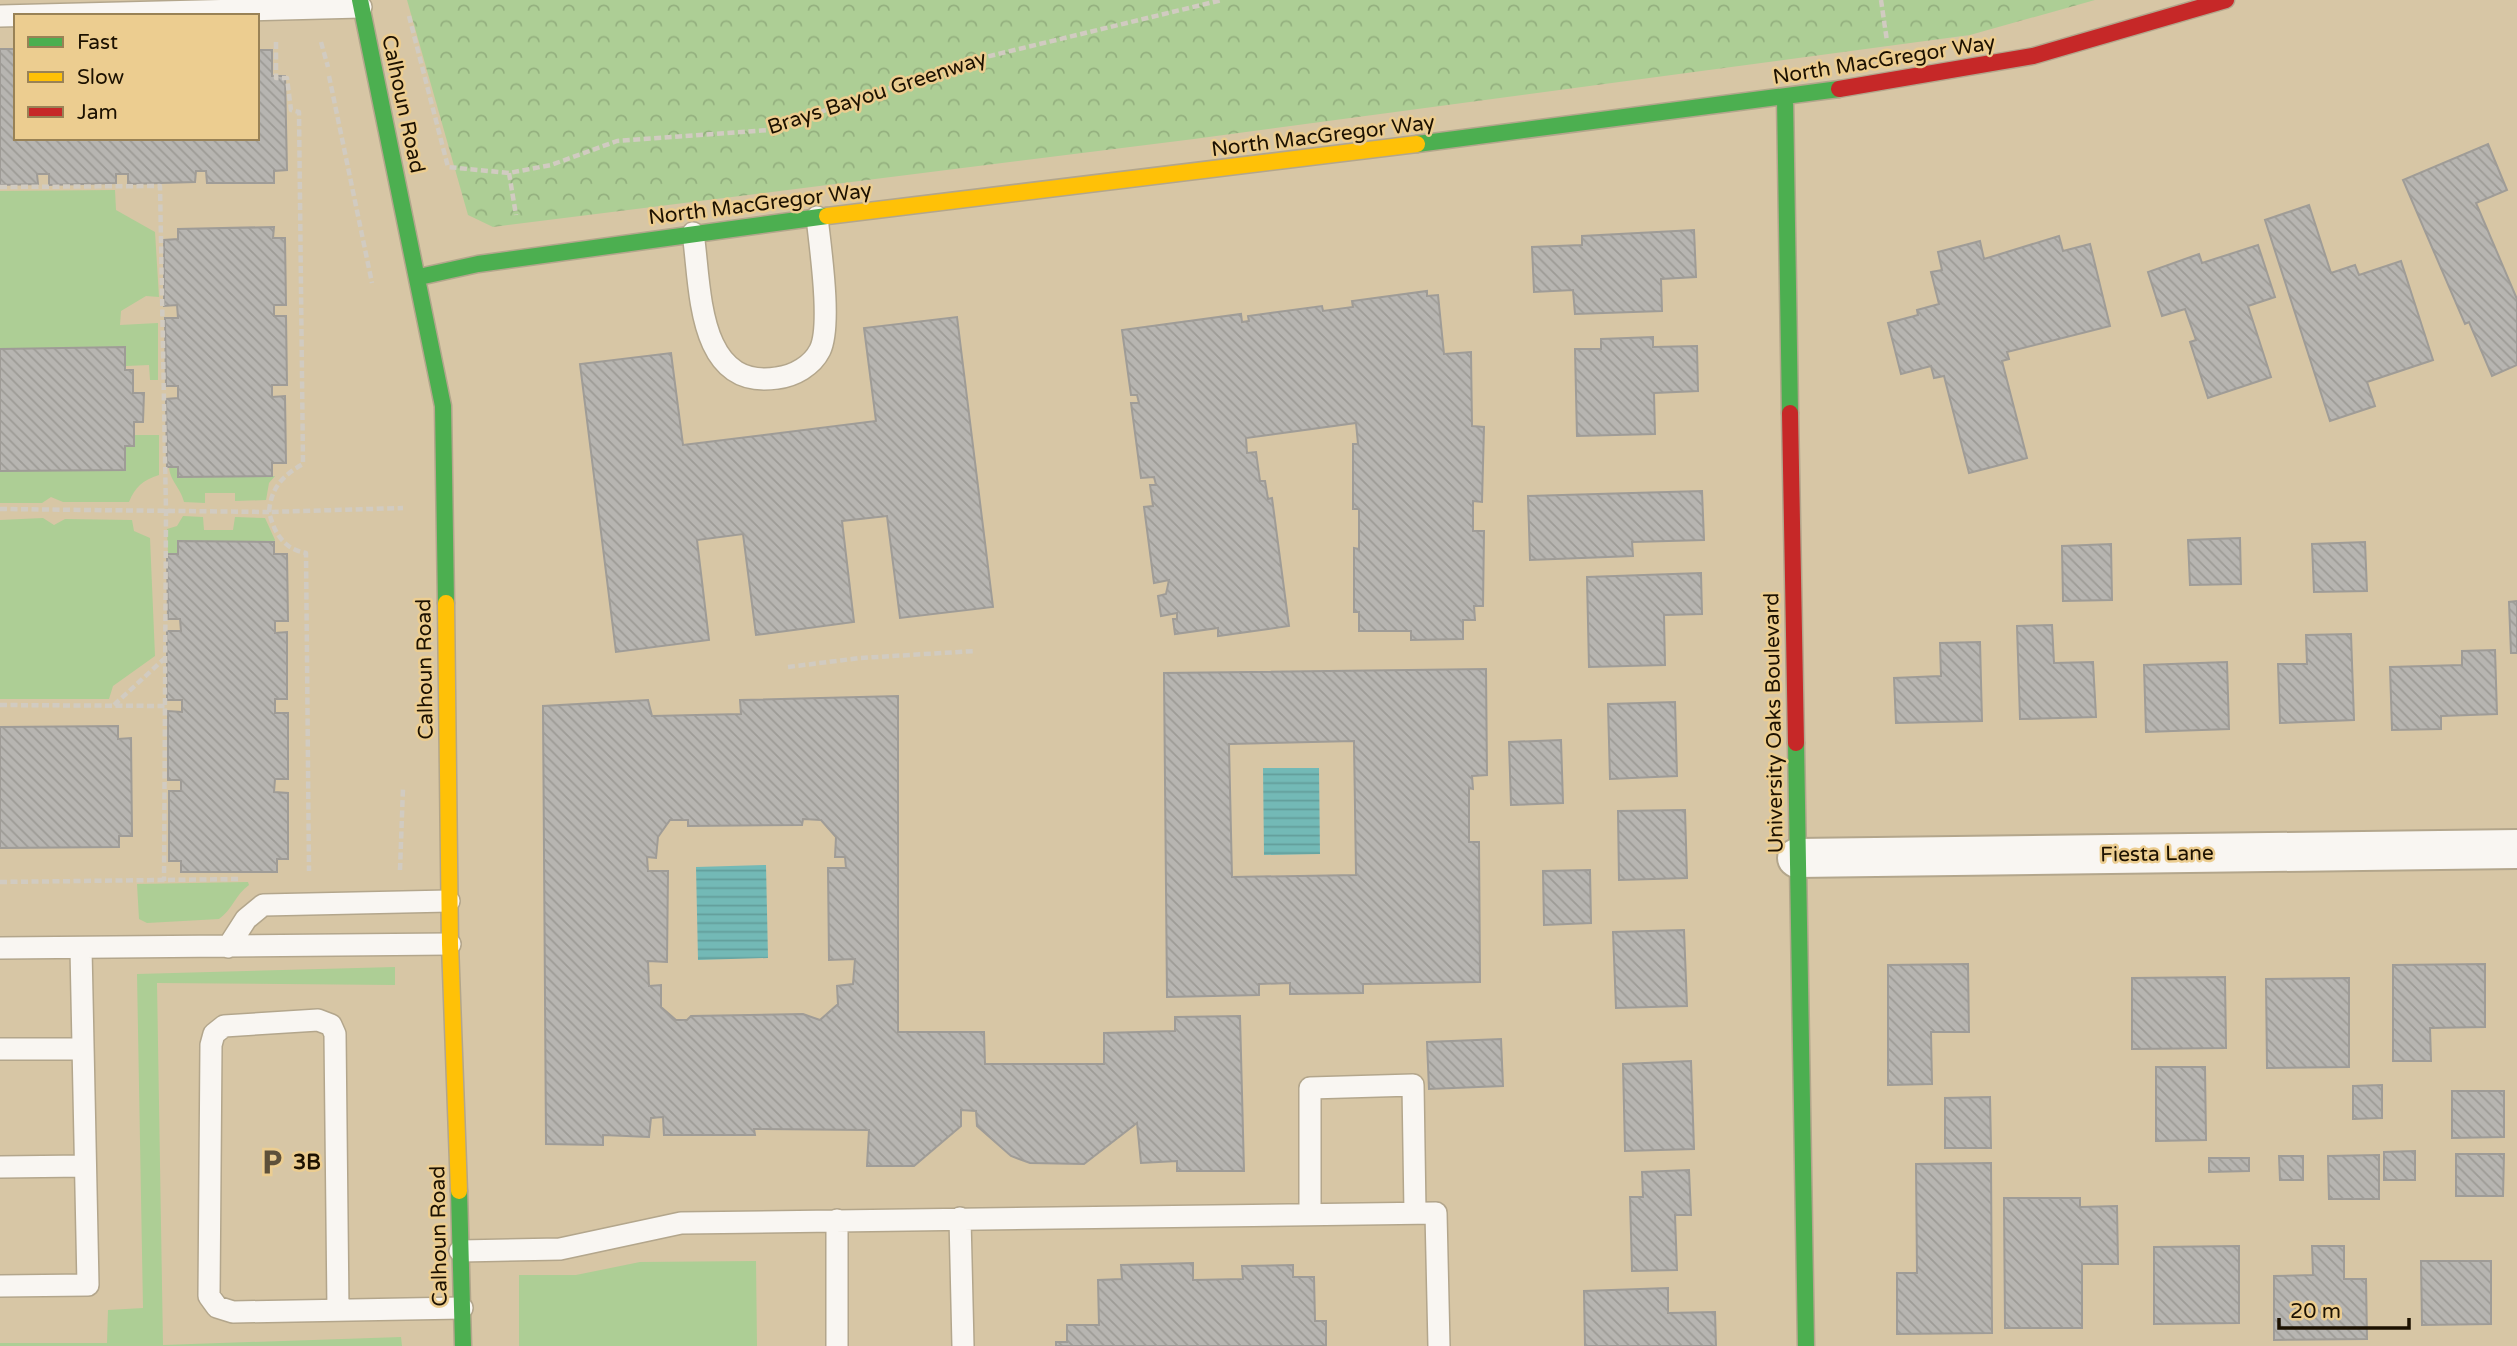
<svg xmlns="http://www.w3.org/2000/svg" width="2517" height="1346" font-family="'Varela Round',sans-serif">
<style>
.green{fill:#adce95}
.park{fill:url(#park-crowns)}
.water{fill:url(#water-rules)}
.building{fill:url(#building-back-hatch);stroke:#9f9c97;stroke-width:2;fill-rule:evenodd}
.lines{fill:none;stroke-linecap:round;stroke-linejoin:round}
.lane-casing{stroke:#b3a68c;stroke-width:24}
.street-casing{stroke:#b3a68c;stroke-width:42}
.fast-casing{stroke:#b3a68c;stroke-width:19}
.slow-casing{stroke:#b3a68c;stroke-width:19}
.jam-casing{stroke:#b3a68c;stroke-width:19}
.path{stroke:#d1cbc1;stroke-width:4.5;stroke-dasharray:7 3.5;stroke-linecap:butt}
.lane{stroke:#f9f6f2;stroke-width:21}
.street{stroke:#f9f6f2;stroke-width:38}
.fast{stroke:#4caf50;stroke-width:16}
.slow{stroke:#ffc107;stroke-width:16}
.jam{stroke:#c62828;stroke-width:16}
.labels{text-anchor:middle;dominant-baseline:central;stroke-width:5;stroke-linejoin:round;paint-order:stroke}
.street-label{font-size:21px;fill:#1c1100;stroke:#eccd90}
.poi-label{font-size:21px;font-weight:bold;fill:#1c1100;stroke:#eccd90;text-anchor:start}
</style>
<defs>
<pattern id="park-crowns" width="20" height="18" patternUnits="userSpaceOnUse" patternTransform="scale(1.75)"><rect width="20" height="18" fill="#adce95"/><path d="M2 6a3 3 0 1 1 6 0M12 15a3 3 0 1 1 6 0" fill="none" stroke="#94b07f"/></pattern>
<pattern id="water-rules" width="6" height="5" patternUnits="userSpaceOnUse" patternTransform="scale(1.75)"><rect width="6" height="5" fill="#73b9b6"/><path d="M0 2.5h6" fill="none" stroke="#639e9b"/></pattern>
<pattern id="building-back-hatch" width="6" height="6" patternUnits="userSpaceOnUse" patternTransform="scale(1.75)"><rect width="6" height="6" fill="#b7b5b1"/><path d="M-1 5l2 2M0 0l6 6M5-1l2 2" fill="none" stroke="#9d9b96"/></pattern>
</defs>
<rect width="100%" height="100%" fill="#d7c6a5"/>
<path class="green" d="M115 190 116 210 155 232 159 297 146 296 121 311 120 325 158 323V380H150L149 365 126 366 125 347 0 349V191Z
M125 435H159V475C143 480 135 487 129 502H63L51 497 42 503H0V467Z
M169 466 179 467V477L275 476 269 483 266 500 235 501V493H205V503L184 502C181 488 169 480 169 466Z
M183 516 203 517 204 530H233L235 517 265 518 275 540 273 543 168 554 167 529 177 526Z
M43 518 54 525 65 519 132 520 134 531 150 538 155 656 113 686 109 699H0V520Z
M248 882 249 885C236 894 232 910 219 919L147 923 139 919 137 884Z
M395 967V985L157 983 163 1345 401 1337 402 1346H0V1343H107L108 1310 143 1308 137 974Z
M756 1261 757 1346H519V1275H576L640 1262Z"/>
<path class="park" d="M407 0H2095L1970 35 1194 139 493 227 468 215Z"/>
<path class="water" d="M1263 768H1319L1320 854 1264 855Z
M766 865 768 958 698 960 696 867Z"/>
<path class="building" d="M0 49H16V138H257V50H272V76H285L287 170 274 171V183H207L206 171H196L195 182 128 184V174H116V183L49 185V174H37L38 184 0 185Z
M2488 144 2507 190 2476 203 2517 299V365L2492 376 2469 322 2465 324 2403 180Z
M2309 205 2331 273 2355 265 2359 275 2401 261 2433 360 2367 382 2375 406 2330 421 2265 220Z
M274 227 273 238H285L286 305H274V316H286L287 385H272V397L285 396 286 463H272V476L178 477V467H167L166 399 178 398V386H166L165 318H178L177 305 164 306V240L178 239V229Z
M1694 230 1696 277 1661 279 1662 311 1575 314 1573 290 1534 292 1532 247 1582 245V236Z
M2059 236 2063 251 2090 244 2110 326 2007 352 2009 359 2002 361 2027 458 1969 473 1944 376 1934 378 1931 366 1901 374 1888 323 1918 315 1917 310 1939 304 1931 272 1942 270 1938 252 1980 241 1984 259Z
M2258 245 2275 297 2248 306 2271 377 2208 398 2190 342 2196 340 2185 309 2162 316 2148 272 2199 254 2202 263Z
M1427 291V296L1438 295 1444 354 1471 352 1472 426 1484 427 1482 502 1473 501V531H1484L1483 606H1474L1475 620H1463V639L1411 640V631H1359V612H1354V548L1359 549V509H1353V444H1358L1356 423 1246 438 1247 453 1256 452 1260 481H1265L1268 499 1272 498 1289 626 1218 636V628L1175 634 1173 619H1177V613L1161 616 1158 596 1166 594 1169 580 1154 583 1144 507 1153 506 1150 485H1156L1154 477 1141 478 1131 403H1139L1137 395H1131L1122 330 1241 314 1242 322 1249 321 1248 316 1322 306 1323 311 1353 307 1352 301Z
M957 317 993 607 900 618 887 516 842 521 854 622 756 635 743 534 697 540 709 640 616 652 580 364 671 353 683 445 876 421 864 328Z
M1653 337V347L1697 346 1698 391 1654 393 1655 434 1577 436 1575 349H1601V339Z
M125 347V370H133V393H144L143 422H134V446H125V470L0 471V349Z
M1702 491 1704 540 1632 542 1633 556 1530 560 1528 496Z
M2240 538 2241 584 2190 585 2188 540Z
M178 541 274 542V554H287L288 621H275V633L287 632V699H275V713H288V779H275L274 792 288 793V859H277V872H181V861H169V791H181V780H168V711L182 712V700H167V631H181L180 619H168L167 554H178Z
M2365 542 2367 591 2314 592 2312 544Z
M2111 544 2112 600 2063 601 2062 546Z
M1701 573 1702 614 1664 615 1665 665 1589 667 1587 577Z
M2517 601V653H2511L2509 602Z
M2052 625 2054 663 2093 662 2096 717 2020 719 2017 626Z
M2351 634 2354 720 2280 723 2278 664H2307L2306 635Z
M1980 642 1982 721 1896 723 1894 678 1941 676 1940 643Z
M2495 650 2497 714 2441 716V729L2392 730 2390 667 2462 665V651Z
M2227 662 2229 729 2146 732 2144 665Z
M1486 669 1487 775 1472 776 1473 789 1469 788V842H1479L1480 982 1363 984V993L1290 994V983L1259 984V995L1167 997 1164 673ZM1354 741 1356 875 1232 877 1229 744Z
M898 696V1032H984L985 1064H1104V1033L1175 1031V1017L1240 1016 1244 1171H1177V1161L1141 1163 1137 1123 1084 1164 1030 1163 1011 1156 977 1126 976 1111 961 1110V1126L914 1166H867L869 1130 754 1129 755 1135H664L663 1117 651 1118 649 1137 603 1135V1145L546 1144 543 706 648 700 652 716 741 714 740 700ZM803 819 821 820 836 837 835 857H845L846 868H828L829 960 855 959 853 984 837 986 838 1004 820 1020 803 1014 691 1016 687 1020H676L661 1007V985L649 986 648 961 667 962 668 871H648L647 857 656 858 658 837 670 820H688V826L802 825Z
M1675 702 1677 776 1610 779 1608 704Z
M118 726V739L131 738 132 836H119V847L0 848V727Z
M1561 740 1563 803 1511 805 1509 742Z
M1685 810 1687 878 1619 880 1618 811Z
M1590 870 1591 923 1544 925 1543 871Z
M1684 930 1687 1006 1616 1008 1613 932Z
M1968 964 1969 1032H1931L1932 1084 1888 1085V965Z
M2485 964V1027L2430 1028 2431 1061H2393V965Z
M2225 977 2226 1048 2132 1049V978Z
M2349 978V1067L2267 1068 2266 979Z
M1501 1039 1503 1086 1429 1089 1427 1042Z
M1691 1061 1694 1149 1625 1151 1623 1064Z
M2156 1067H2205L2206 1140 2156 1141Z
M2382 1085V1118L2353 1119V1086Z
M2452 1091H2504V1137L2452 1138Z
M1990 1097 1991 1148H1945V1098Z
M2415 1151V1180H2384V1152Z
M2456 1154H2504L2503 1196H2456Z
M2379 1155V1199H2329L2328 1156Z
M2279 1156H2303V1180H2280Z
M2209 1158H2249V1171L2209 1172Z
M1991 1163 1992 1333 1897 1334V1273H1917L1916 1164Z
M1689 1170 1691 1215H1675L1677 1270 1632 1271 1630 1197H1643L1642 1172Z
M2004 1198H2080V1207L2117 1206 2118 1264H2082V1328H2005Z
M2239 1246V1323L2154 1324V1247Z
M2312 1246H2344V1279H2366L2367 1339 2274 1340V1276L2313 1275Z
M2421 1261H2491V1324L2422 1325Z
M1193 1263V1280L1243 1279 1242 1266 1293 1265V1277H1314L1315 1321H1326V1346H1056V1342H1067V1325H1099L1098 1280 1122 1279 1121 1265Z
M1668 1288V1313L1715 1312 1716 1346H1585L1584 1291Z"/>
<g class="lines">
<g class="lane-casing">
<path id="lane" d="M0 16 361 7
M693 233C701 286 696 390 777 378 794 376 812 366 820 350 832 325 820 246 817 217
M228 947 246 919 263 905 449 901
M0 948 450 944
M0 1049H83
M0 1167 85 1166
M1310 1214V1088L1413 1085 1415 1212
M960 1218 963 1346
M837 1220V1346
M460 1251 560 1249 681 1223 1436 1213 1439 1346
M0 1286 88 1285 81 949
M338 1310 335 1034 331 1025 318 1020 224 1026 214 1034 211 1045 209 1296 217 1307 233 1312 462 1308"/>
</g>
<g class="street-casing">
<path id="street" d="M1797 858 2517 849"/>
</g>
<g class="fast-casing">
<path id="fast" d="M360 0 443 406 446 603
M1785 98 1790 413
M1417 144 1839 89
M419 277 478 264 827 216
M1796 743 1806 1346
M459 1191 463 1346"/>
</g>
<g class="slow-casing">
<path id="slow" d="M827 216 1417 144
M446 603 450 944 459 1191"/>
</g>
<g class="jam-casing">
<path id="jam" d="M1839 89 2033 56 2226 0
M1790 413 1796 743"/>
</g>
<path class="path" d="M1881 0 1887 41
M409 16 448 167 509 173 551 165 617 141 768 130 969 61 1222 0
M276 42V78H287L291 110 299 112 303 464C282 476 271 488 269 512L403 508
M321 42 328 67
M329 76 372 283
M509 173 516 215
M0 187 160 186 166 511 164 881
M0 509 269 512C274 532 283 549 306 553L309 871
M788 667 860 658 975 651
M0 705 165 706
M114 705 164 659
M400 870 403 788
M0 882 241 879"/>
<use href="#lane" class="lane"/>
<use href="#street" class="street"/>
<use href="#fast" class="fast"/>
<use href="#slow" class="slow"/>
<use href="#jam" class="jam"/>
</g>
<defs>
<g id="parking-bare" transform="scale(2.1)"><path d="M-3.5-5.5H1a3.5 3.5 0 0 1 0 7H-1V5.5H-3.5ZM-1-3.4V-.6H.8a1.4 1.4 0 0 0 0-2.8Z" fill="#5d503a" stroke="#eccd90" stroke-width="2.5" paint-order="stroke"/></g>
</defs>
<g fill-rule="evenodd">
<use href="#parking-bare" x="272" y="1162"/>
</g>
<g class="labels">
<g class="street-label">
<text transform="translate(1884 60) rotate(-9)">North MacGregor Way</text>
<text transform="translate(877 93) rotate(-18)">Brays Bayou Greenway</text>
<text transform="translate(403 104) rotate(78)">Calhoun Road</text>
<text transform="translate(1323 136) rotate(-7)">North MacGregor Way</text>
<text transform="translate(760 204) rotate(-7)">North MacGregor Way</text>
<text transform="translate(425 669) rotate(-91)">Calhoun Road</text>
<text transform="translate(1774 723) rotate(-91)">University Oaks Boulevard</text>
<text transform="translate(2157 854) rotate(-1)">Fiesta Lane</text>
<text transform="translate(439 1236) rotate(-91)">Calhoun Road</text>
</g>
<g class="poi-label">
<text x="293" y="1162">3B</text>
</g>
</g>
<rect x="14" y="14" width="245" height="126" fill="#eccd90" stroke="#998256" stroke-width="2"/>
<rect x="28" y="37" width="35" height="10" fill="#4caf50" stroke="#998256" stroke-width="2"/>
<text x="77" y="49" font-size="21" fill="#1c1100">Fast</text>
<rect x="28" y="72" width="35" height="10" fill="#ffc107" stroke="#998256" stroke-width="2"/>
<text x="77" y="84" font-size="21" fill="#1c1100">Slow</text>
<rect x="28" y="107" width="35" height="10" fill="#c62828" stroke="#998256" stroke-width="2"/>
<text x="77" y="119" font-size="21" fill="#1c1100">Jam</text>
<path d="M2279 1318v10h130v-10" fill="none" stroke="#1c1100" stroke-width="3.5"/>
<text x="2290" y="1318" font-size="21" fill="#1c1100" stroke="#eccd90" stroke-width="5" paint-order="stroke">20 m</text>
</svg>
